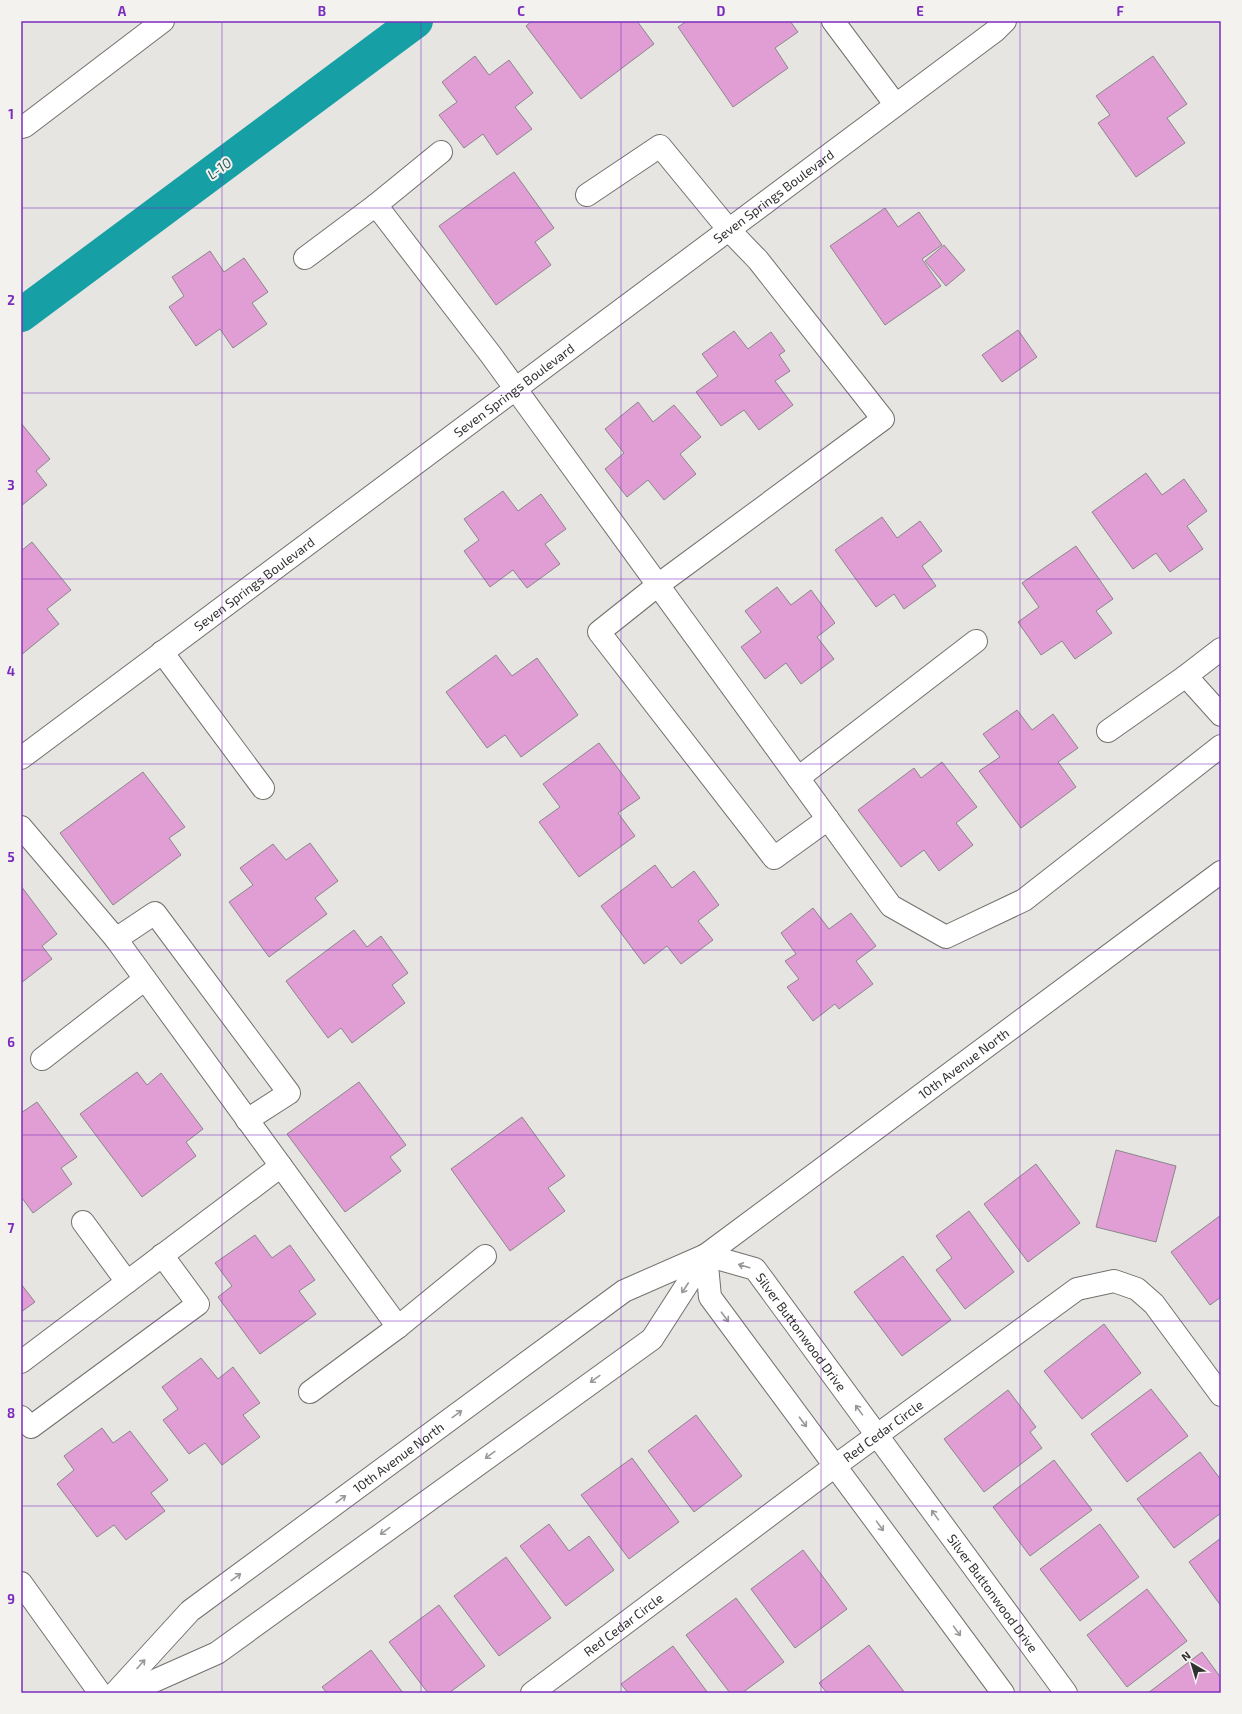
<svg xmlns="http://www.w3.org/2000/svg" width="1242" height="1714" font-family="'Exo 2',sans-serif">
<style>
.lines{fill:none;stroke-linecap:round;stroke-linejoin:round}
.canal{stroke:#16a0a5;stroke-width:34}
.building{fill:#e19ed5;stroke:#8a8789}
.minor-casing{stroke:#72716e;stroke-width:24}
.minor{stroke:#fff;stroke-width:22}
.oneway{stroke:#989896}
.grid{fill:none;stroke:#7b2cbf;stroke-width:1;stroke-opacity:0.55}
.labels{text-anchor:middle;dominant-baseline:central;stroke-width:4;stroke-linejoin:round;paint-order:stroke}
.street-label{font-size:13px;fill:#30302e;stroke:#f3f2ef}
.water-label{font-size:14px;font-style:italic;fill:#2a5c5e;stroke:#f3f2ef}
.neatline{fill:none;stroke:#7b2cbf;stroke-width:1.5}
.grid-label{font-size:13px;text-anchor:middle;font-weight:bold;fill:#7b2cbf}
</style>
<rect width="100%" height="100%" fill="#e6e5e2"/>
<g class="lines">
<path class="canal" d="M21 315 416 21"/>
</g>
<path class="building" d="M532 21H637L654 44 581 99 526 26Z
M687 21H790L798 32 775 48 788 68 733 107 678 27Z
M475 56 489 75 509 60 533 93 515 107 532 129 497 155 483 134 464 148 439 115 457 102 442 82Z
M1153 56 1187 104 1167 118 1185 143 1136 177 1098 123 1110 115 1096 96Z
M514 172 554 228 535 242 551 265 496 305 439 226Z
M885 208 898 227 919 212 942 245 922 259 941 286 885 325 830 246Z
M944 245 965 270 946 286 925 261Z
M210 251 224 272 244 258 268 292 252 303 267 324 233 348 220 329 196 346 169 307 184 296 172 277Z
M1018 330 1037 357 1002 382 982 355Z
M734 331 748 349 771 332 785 351 779 355 790 371 775 381 793 405 759 430 744 410 721 426 696 392 718 376 702 354Z
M638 402 653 422 674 405 701 437 680 454 696 474 664 500 648 480 627 497 605 469 624 453 605 429Z
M21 423 50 459 36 471 47 485 21 506Z
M1146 473 1162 495 1184 479 1207 511 1187 526 1203 549 1170 572 1156 553 1133 569 1092 512Z
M503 491 518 511 541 494 566 529 545 544 560 564 527 588 513 570 490 587 464 551 479 540 464 519Z
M882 517 897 538 920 521 942 551 922 566 936 586 904 609 894 594 876 607 835 550Z
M32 542 71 590 47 609 59 624 21 655V551Z
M1076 546 1113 599 1096 611 1112 633 1075 659 1062 641 1041 655 1018 622 1039 607 1022 583Z
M777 587 791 605 811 590 835 623 817 637 834 659 801 684 786 663 765 679 741 647 761 632 745 611Z
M496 655 512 676 537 658 578 715 521 757 505 735 487 748 446 692Z
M1017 710 1032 730 1053 714 1078 748 1058 762 1076 787 1021 828 979 771 1000 757 983 734Z
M599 743 640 798 618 813 635 836 579 877 539 822 560 807 543 784Z
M942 762 977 807 956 823 973 845 939 871 924 850 901 867 858 810 914 768 921 778Z
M143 772 185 827 169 838 181 855 113 905 60 833Z
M310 843 338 881 315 898 327 914 269 957 229 902 253 885 240 868 273 844 286 860Z
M655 865 672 888 694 871 719 905 698 921 713 940 681 964 667 946 644 964 601 906Z
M21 886 57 934 42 946 52 959 21 983Z
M813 908 829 929 851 913 876 946 856 961 873 984 839 1009 835 1004 813 1021 787 987 799 979 785 961 796 954 781 933Z
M354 930 367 947 381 936 408 973 392 985 405 1003 352 1043 341 1028 328 1038 286 981Z
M137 1072 147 1085 161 1073 203 1129 186 1142 196 1156 142 1197 80 1114Z
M359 1082 406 1145 390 1157 401 1171 345 1212 287 1134Z
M37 1102 77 1157 61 1168 72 1184 33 1213 22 1198 21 1199V1113Z
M522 1117 565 1176 548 1188 565 1211 510 1251 451 1169Z
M1116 1150 1176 1166 1156 1242 1096 1227Z
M1036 1164 1080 1223 1028 1262 984 1204Z
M969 1211 1014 1272 965 1309 936 1270 952 1258 936 1236Z
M1221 1215V1297L1210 1305 1171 1252Z
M255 1235 272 1258 290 1245 315 1280 299 1291 316 1314 260 1354 218 1297 232 1286 215 1263Z
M903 1256 951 1320 902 1356 854 1292Z
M21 1284 35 1302 21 1312Z
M1104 1324 1141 1373 1082 1419 1044 1371Z
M201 1358 218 1379 233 1367 260 1403 243 1415 260 1437 222 1465 205 1443 189 1454 163 1420 178 1409 162 1387Z
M1151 1389 1188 1436 1127 1482 1091 1434Z
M1008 1390 1036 1427 1030 1432 1042 1448 984 1492 944 1439Z
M696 1415 742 1476 694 1512 648 1451Z
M102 1428 113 1443 130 1431 168 1480 151 1493 165 1511 126 1540 114 1525 97 1537 57 1484 74 1470 64 1456Z
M1200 1452 1221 1480V1513L1174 1548 1137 1499Z
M632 1458 679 1522 629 1559 581 1495Z
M1054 1460 1092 1510 1030 1556 993 1507Z
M549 1524 569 1551 589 1536 614 1570 566 1606 520 1546Z
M1100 1524 1139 1577 1080 1621 1040 1569Z
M1221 1538V1606L1189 1562Z
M803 1550 847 1609 795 1648 751 1589Z
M506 1557 551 1618 499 1656 454 1596Z
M1147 1589 1187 1641 1127 1687 1087 1635Z
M736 1598 784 1662 742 1693H730L686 1635Z
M439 1605 485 1666 449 1693H428L389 1642Z
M869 1645 905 1693H827L819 1683Z
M673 1646 708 1693H628L621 1684Z
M371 1650 403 1693H327L322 1687Z
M1202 1652 1221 1678V1693H1148Z"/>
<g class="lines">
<g class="minor-casing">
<g id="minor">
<path d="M833 21 895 104"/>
<path d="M21 127 25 126 163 21"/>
<path d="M587 195 660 146 729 230 758 260 883 419 658 585 599 632 774 858 828 819"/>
<path d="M376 205 491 355 891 906 946 937 1024 900 1221 746"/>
<path d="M305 258 376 205 441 152"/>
<path d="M162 652 263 788"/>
<path d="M1186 676 1221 715"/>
<path d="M1108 731 1186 676 1221 649"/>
<path id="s1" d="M21 758 995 31 1005 21"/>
<path d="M798 778 976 641"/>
<path d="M21 827 116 939 398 1327"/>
<path d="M116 939 155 913 289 1093 247 1120"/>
<path d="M42 1059 145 979"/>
<path d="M83 1222 127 1282"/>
<path id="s2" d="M706 1255 755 1269 1066 1693"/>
<path d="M706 1255 710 1297 1003 1693"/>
<path d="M21 1362 281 1166"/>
<path d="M310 1392 398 1327 485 1256"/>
<path d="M21 1417 31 1427 198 1304 162 1255"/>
<path d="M21 1583 100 1693"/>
<path id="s3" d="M115 1693 190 1611 624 1291 706 1255 1221 872"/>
<path d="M127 1693 217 1653 652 1339 706 1255"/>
<path id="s4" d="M532 1693 835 1466 1077 1289 1114 1281 1137 1289 1154 1304 1221 1395"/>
</g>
</g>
<use href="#minor" class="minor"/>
</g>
<defs><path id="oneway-shaft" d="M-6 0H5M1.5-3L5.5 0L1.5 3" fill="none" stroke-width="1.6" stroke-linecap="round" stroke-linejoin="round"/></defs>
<g class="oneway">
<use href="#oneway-shaft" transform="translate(744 1266) rotate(-164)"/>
<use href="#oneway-shaft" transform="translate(685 1288) rotate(123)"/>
<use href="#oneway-shaft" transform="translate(725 1317) rotate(53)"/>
<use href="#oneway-shaft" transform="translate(595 1379) rotate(144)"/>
<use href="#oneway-shaft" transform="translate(859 1410) rotate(-126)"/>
<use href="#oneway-shaft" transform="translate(457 1414) rotate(-36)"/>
<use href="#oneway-shaft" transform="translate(803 1422) rotate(53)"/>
<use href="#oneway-shaft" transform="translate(490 1455) rotate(144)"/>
<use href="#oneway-shaft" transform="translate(341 1499) rotate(-36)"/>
<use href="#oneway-shaft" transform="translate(935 1515) rotate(-126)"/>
<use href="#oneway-shaft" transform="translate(880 1526) rotate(54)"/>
<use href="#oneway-shaft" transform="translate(385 1531) rotate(144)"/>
<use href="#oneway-shaft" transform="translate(236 1577) rotate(-36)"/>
<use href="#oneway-shaft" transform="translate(957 1631) rotate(54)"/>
<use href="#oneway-shaft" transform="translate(141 1664) rotate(-48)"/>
</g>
<path class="grid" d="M222 21V1693M421 21V1693M621 21V1693M821 21V1693M1020 21V1693M21 208H1221M21 393H1221M21 579H1221M21 764H1221M21 950H1221M21 1135H1221M21 1321H1221M21 1506H1221"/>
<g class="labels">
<g class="street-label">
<text stroke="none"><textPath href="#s1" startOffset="939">Seven Springs Boulevard</textPath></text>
<text stroke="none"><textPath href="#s1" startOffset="615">Seven Springs Boulevard</textPath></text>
<text stroke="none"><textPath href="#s1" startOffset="291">Seven Springs Boulevard</textPath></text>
<text stroke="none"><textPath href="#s3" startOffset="1061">10th Avenue North</textPath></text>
<text stroke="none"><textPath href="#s2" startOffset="129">Silver Buttonwood Drive</textPath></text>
<text stroke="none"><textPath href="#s4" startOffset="438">Red Cedar Circle</textPath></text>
<text stroke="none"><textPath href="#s3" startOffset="370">10th Avenue North</textPath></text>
<text stroke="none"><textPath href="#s2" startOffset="453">Silver Buttonwood Drive</textPath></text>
<text stroke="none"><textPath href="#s4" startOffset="114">Red Cedar Circle</textPath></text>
</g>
<g class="water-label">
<text transform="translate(219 168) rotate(-37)">L-10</text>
</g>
</g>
<rect width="1242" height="1714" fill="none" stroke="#f3f2ef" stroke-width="44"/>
<g transform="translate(1192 1664) rotate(322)" stroke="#f3f2ef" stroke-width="3" paint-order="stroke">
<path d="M0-3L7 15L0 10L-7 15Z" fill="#30302e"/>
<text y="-6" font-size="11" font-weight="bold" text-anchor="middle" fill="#30302e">N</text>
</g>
<rect x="22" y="22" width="1198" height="1670" class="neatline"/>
<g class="grid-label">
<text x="122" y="16">A</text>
<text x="322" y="16">B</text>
<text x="521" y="16">C</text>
<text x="721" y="16">D</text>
<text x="920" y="16">E</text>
<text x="1120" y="16">F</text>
<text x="11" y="119">1</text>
<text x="11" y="305">2</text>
<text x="11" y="490">3</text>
<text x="11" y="676">4</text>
<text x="11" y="862">5</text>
<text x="11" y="1047">6</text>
<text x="11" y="1233">7</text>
<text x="11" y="1418">8</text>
<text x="11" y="1604">9</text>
</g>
</svg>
